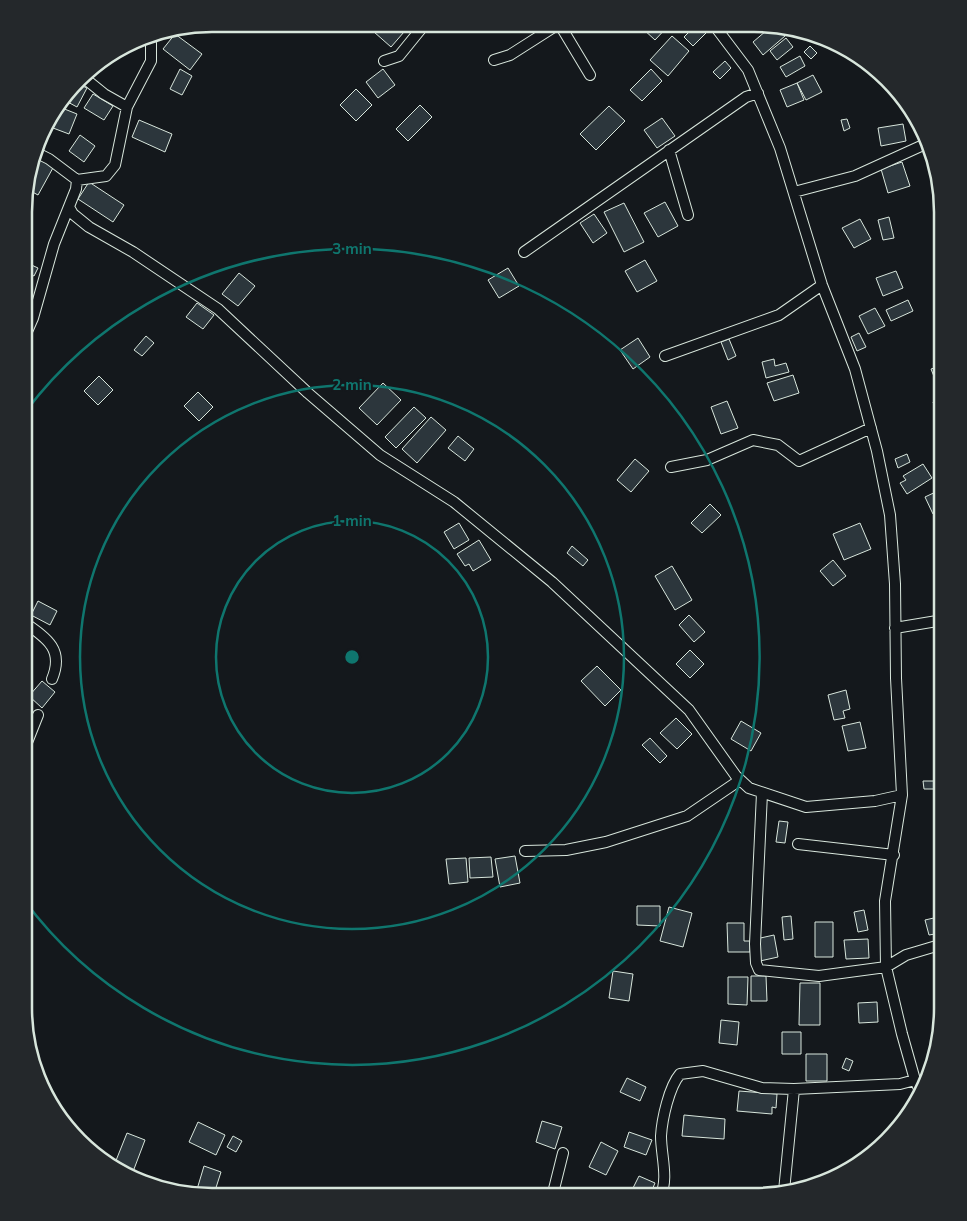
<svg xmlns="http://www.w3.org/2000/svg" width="967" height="1221" font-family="Mulish,sans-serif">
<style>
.building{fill:#2c363c;stroke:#d8e6dc}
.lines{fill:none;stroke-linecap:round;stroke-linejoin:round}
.street-casing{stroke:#d8e6dc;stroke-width:12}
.street{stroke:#14181c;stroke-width:10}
.ring{fill:none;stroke:#0f766e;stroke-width:2.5}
.rim{fill:none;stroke:#d8e6dc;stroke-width:2.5}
.centre{fill:#0f766e;stroke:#14181c;stroke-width:2.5}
.ring-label{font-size:15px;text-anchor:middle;font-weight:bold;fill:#0f766e;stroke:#14181c;stroke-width:4;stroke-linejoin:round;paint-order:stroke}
</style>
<rect width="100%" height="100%" fill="#14181c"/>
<path class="building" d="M365 24H396L404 32 391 47Z
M645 25H669L655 40 642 28Z
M696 25H703L708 31 693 46 684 37Z
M773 25H777L785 36 763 55 753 42Z
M175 34 202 54 190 70 163 49Z
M672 36 689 51 668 76 650 60Z
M786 38 793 47 777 60 770 51Z
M810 46 817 53 811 59 804 52Z
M800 56 805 66 786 77 780 67Z
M725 61 731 68 720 79 713 72Z
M180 69 192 76 182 95 170 89Z
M383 69 395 85 378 98 366 82Z
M651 69 662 81 642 101 630 90Z
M813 75 822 92 806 100 797 83Z
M797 83 804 100 787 107 780 90Z
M78 84 87 88 77 107 64 100Z
M356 89 372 105 356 121 340 105Z
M93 94 113 106 104 120 84 108Z
M420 105 432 117 408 141 396 129Z
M609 106 625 121 596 150 580 134Z
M62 108 77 114 69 134 53 128Z
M662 118 675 136 657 148 644 130Z
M847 119 850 128 844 131 841 120Z
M139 120 172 134 165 152 132 137Z
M903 124 906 141 881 146 878 128Z
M80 135 95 146 84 162 69 151Z
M38 157 54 166 38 195 25 188Z
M902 162 910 186 888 193 881 169Z
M89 182 124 205 113 222 78 199Z
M665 202 678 226 658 237 644 213Z
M624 203 644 242 624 252 604 212Z
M594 214 607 233 593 243 580 223Z
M889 217 894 238 883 240 878 220Z
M860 219 871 239 854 248 842 228Z
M645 260 657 281 637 292 625 271Z
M25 262 38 268 34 276 25 272Z
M508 268 519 286 499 298 488 280Z
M896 271 903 288 883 296 876 278Z
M239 273 255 286 238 306 222 294Z
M908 300 913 311 891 321 886 310Z
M197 303 214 315 203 329 186 317Z
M875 308 885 326 868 334 859 316Z
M859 333 866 347 857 351 851 337Z
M146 336 154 343 142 356 134 350Z
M638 338 650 357 633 369 620 350Z
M729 339 736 356 728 360 721 342Z
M774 359 775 366 786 363 789 372 766 378 762 362Z
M943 365V382L937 384 931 369Z
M793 375 799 393 774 401 767 383Z
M99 376 113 390 98 405 84 391Z
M383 383 401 400 377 425 359 408Z
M198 392 213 407 199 421 184 406Z
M943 398V419L941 420 933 402Z
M727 401 738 428 721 434 711 407Z
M414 407 426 418 396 448 385 437Z
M431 417 446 430 417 463 402 449Z
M458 436 474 449 465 461 448 448Z
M907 454 910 462 898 468 895 459Z
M635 459 649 471 631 492 617 480Z
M923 464 932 478 907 494 900 483 906 480 903 476Z
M942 489 943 509 933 514 925 497Z
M710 504 721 515 702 533 691 523Z
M459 523 469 540 454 549 444 532Z
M860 523 871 549 844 560 833 534Z
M479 540 491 560 473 571 469 564 465 566 457 554Z
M572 546 588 560 583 566 567 553Z
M833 560 846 576 833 586 820 571Z
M672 566 692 600 675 610 655 576Z
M38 601 57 611 50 625 31 615Z
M689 615 705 632 694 642 679 625Z
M690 650 704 664 690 678 676 664Z
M597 666 621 690 605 706 581 681Z
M42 681 55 692 42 708 29 696Z
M846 690 850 709 843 711 845 718 834 720 828 695Z
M676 718 692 734 677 749 660 733Z
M741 721 761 733 751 751 731 739Z
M860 722 866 748 848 751 842 726Z
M650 738 667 756 660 763 642 745Z
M923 781H936V789H924Z
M779 821 788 822 785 843 776 842Z
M515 856 520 883 500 887 495 859Z
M491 857 493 877 470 878 469 858Z
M466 858 468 882 449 884 446 859Z
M637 906H660V926L637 925Z
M669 907 692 913 683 947 660 941Z
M864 910 868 930 858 932 854 912Z
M791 916 793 939 784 940 782 917Z
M938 917 941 933 929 935 925 920Z
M815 922H833V957H815Z
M727 923H744V941H750V952H728Z
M774 935 778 957 760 961 756 939Z
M868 939 869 958 846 959 844 940Z
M613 971 633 974 629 1001 609 998Z
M751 976H766L767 1001H751Z
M728 977H748L747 1005 728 1004Z
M800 983H820V1025H799Z
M877 1002 878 1022 859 1023 858 1003Z
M721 1020 739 1022 737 1045 719 1043Z
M782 1032H801V1054H782Z
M806 1054H827V1081H806Z
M846 1058 853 1061 849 1071 842 1068Z
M627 1078 646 1087 640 1101 620 1092Z
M739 1091 777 1094 776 1108 772 1107V1114L737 1111Z
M684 1115 725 1119 724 1139 682 1136Z
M542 1121 562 1127 555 1149 536 1142Z
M198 1122 225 1135 216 1155 189 1142Z
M629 1132 652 1140 646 1155 624 1147Z
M127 1133 145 1140 131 1177 113 1168Z
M233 1136 242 1141 236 1152 227 1147Z
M601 1142 618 1151 606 1175 589 1167Z
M204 1166 221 1172 213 1197 195 1196Z
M639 1176 655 1183 649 1197 629 1196Z"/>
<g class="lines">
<g class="street-casing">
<path id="street" d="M560 25 590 75
M714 25 748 70 780 148 822 285 855 369 877 451 890 515 895 584 896 678 902 795 885 901 886 967 902 1034 915 1080 921 1093
M494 60 510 55 557 25
M384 61 399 56 425 24
M83 77 104 94 127 107
M669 150 688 215
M77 180 106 176 115 165 127 107 151 61V41L155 33
M794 192 855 176 921 146 929 145
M69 207 73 214 89 227 133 252 218 309 308 393 380 455 454 502 552 582 689 710 736 776 749 788 806 807 875 801 902 795
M524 252 746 97 758 93
M25 336 33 318 54 244 76 189 77 180 49 159 37 153
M665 356 779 315 822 285
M671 467 707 460 753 440 778 445 799 461 871 428
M25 623C48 639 64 650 52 679
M895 628 943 620
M24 750 38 715
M762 793 755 944 756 963 759 970 819 976 886 967 906 955 943 944
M798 844 894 855
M525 851 566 850 606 842 687 816 740 780
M784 1191 794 1089
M552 1197 563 1153
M660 1197C669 1179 661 1156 661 1136 662 1119 669 1087 680 1074L703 1071 762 1088 794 1089 900 1084 915 1080"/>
</g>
<use href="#street" class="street"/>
</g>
<g class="ring">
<circle cx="352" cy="657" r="136"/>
<circle cx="352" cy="657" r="272"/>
<path d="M26 411A408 408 0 1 1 24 900"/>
</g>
<path d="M0 0H967V1221H0ZM212 32H754A180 180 0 0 1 934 212V1008A180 180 0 0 1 754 1188H212A180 180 0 0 1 32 1008V212A180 180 0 0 1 212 32Z" fill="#24282b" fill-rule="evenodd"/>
<path class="rim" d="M212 32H754A180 180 0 0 1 934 212V1008A180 180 0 0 1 754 1188H212A180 180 0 0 1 32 1008V212A180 180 0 0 1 212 32Z"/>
<circle cx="352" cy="657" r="8" class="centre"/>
<g class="ring-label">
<text x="352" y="254">3 min</text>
<text x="352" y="390">2 min</text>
<text x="352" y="526">1 min</text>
</g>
</svg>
